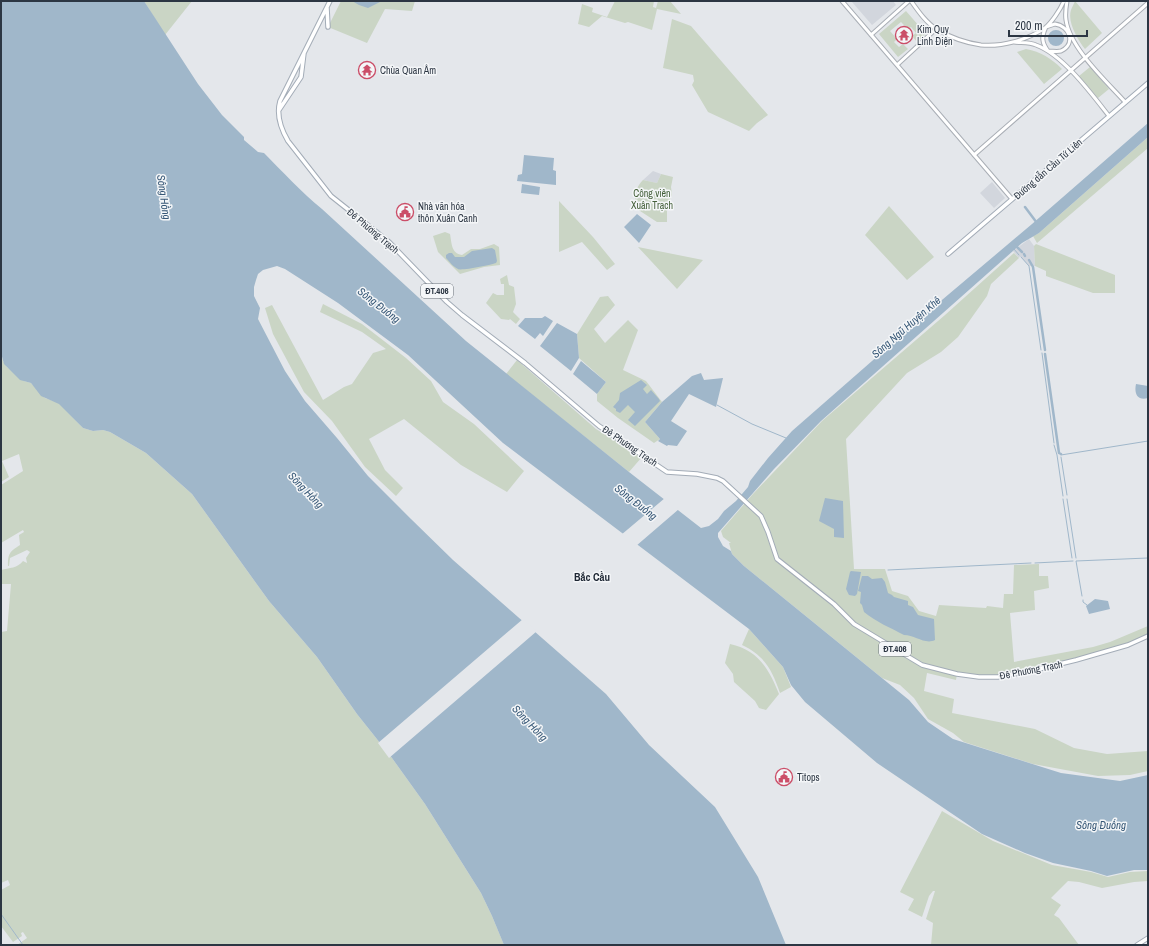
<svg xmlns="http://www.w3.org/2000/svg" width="1149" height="946" font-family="'Archivo Narrow',sans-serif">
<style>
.built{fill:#d2d6dd}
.green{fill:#cad5c5}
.water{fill:#a0b7ca}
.pier{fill:#e4e7eb}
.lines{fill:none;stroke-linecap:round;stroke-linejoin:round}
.stream{stroke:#a0b7ca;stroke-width:1}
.canal{stroke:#a0b7ca;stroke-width:2.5}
.secondary-casing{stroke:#a9aeb5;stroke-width:5}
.primary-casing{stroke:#a3acb7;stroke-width:5.5}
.secondary{stroke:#fff;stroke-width:3}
.primary{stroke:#fff;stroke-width:3.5}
.labels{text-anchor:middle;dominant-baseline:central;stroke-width:3;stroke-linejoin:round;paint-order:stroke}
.shield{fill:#f4f6f8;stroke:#687079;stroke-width:1}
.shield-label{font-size:9px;font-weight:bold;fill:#2c3643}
.poi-label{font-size:10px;fill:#2c3643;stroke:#f4f6f8;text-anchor:start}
.street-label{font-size:10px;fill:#2c3643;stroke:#f4f6f8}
.park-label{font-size:10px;fill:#435f39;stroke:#f4f6f8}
.water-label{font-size:11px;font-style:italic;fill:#365776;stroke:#f4f6f8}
.neighbourhood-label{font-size:11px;font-weight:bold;fill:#1e2734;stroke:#f4f6f8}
</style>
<rect width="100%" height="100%" fill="#e4e7eb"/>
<path class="built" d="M853 1H893L896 5 872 25 852 2Z
M653 171 661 174 657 183 643 180Z
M992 182 1005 198 994 208 980 193Z
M1029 239 1034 246 1035 266H1029L1020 256 1019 258 1013 251Z"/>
<path class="green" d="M144 1H192L165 35Z
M341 1H415L412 11 385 9 367 43 328 27Z
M615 1H654L653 7 656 8 658 1H670L681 14 657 9 652 30 628 22 625 23 602 16 589 27 578 24 582 4 593 8 592 12 607 17Z
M1075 1 1102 33 1085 49C1078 40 1067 22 1071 10 1072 7 1074 4 1075 1Z
M906 11 926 34 917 42 912 36 916 33 911 27 908 29 901 22 890 31 897 39 894 42 899 47 903 44 908 49 898 57 879 34Z
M672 19 691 26 768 115 757 123 749 131 708 112 692 85 694 81 693 75 663 68Z
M1026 49C1041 52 1051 58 1062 69L1044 84 1017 52Z
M1090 67 1109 89 1098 98 1079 76Z
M1148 137V148L1037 243 1033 236 1039 233Z
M661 174 673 177 671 187 672 195 667 206V222H657L637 209C633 199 635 188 643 180L657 183Z
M559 201 593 237 615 264 607 270 582 242 559 252Z
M889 206 934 257 907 280 865 235Z
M445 232 450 234C452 244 451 253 462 255L471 249H480L494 244 499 247 500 265 484 267 460 274 438 252 433 236Z
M1036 244 1115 275V293H1093L1046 276V271L1035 266 1034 246Z
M638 247 703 260 677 289Z
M1014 253 1019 258 991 284 987 296 958 337 941 352 907 373 846 439 854 569H885L892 591 908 596 919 611 936 616 939 605 986 608 987 606 1003 608 1004 594H1013L1014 565 1039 564V576H1048L1049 588 1034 591 1035 610 1010 613 1014 662 1093 647 1110 642 1148 626V636L1139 640 1096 654 998 677 957 674 956 680 927 673 924 691 954 699 952 713 1035 729 1074 748 1107 754 1148 751V771L1130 775 1098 776 1033 764 964 742 953 733 928 719 914 698 900 685 882 678 744 566 732 554 729 543H731L723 537 721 531 752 495 822 421 945 315Z
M507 275 509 285 514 287 516 304 513 312 520 319 516 324 510 319 509 320 501 319 486 303 493 293 497 295H504V284H501L500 279Z
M608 296 615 305 594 329 605 343 628 320 638 330 623 370 646 381 662 402 645 422 660 439 654 443 618 418 597 401V394L606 382 579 358 577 334 600 297Z
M323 304 362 324 406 358 431 381 443 402 474 424 524 471 507 492 461 465 404 419 369 439 385 470 403 488 396 496 365 467 332 421 304 392 273 334 265 308 272 305 323 400 344 387 352 384 373 353 386 349 362 332 320 312Z
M1 353 3 361 7 367 24 381 31 383 45 398 59 403 83 428 93 431 103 430 110 432 146 453 192 494 269 601 317 657 357 714 392 758 425 804 481 893 492 916 504 945H17L27 938 23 932 21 933 22 936 13 942 1 926V890L10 885 8 880 1 883V632L7 631 11 584H1V570C9 568 18 568 23 561L27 563 26 558 30 552 27 550 10 558 9 566H8C8 554 9 552 20 545L19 535 24 532 23 530 1 543V485L23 471 19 454 2 461 9 477 1 482Z
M517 360 596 429 642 457 629 472 506 374Z
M749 629 783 667 791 687 780 693C772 670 765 656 742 645Z
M730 644C758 650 769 669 779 694L766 710 759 708 755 701 734 682 733 674 725 663Z
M942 811 993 841 1052 865 1091 872 1108 877 1130 872 1148 871V881L1134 882 1102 888 1079 882 1068 881 1051 898 1061 905 1054 915 1059 918 1079 945H931L933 923 926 919 935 891H933L929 896 922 917 908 910 914 899 900 892Z"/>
<path class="water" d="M1 1H144L198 84 222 115 244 137V140L258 152 264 153C283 172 301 192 322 209L466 341 629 472 701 528 709 526 718 519 724 511 736 501 748 487 750 481 768 458 792 431 936 305 1032 224 1148 123V137L1039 233 1022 243 821 421 774 469 718 533V537L723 546 731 551 732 554 744 566 909 700 928 722 953 739 1061 773 1120 781 1148 775V870H1134L1107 876 1091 871 1053 863 1025 853 982 834 877 763 805 702 791 685 783 667 749 629 503 443 408 355 338 303 285 269 277 266 263 270 258 274 256 280 254 287V296L260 308 258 319 285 371 305 401 337 438 368 476 411 519 453 560 606 694 649 745 715 807 758 877 786 945H504L492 916 481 893 425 804 392 758 357 714 317 657 269 601 192 494 146 453 110 432 103 430 93 431 83 428 59 404 41 396 31 383 20 380 4 364 1 353Z
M352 1H382L368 8 359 5Z
M1048 38a8 8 0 1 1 16 0a8 8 0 1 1-16 0Z
M524 155 554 158 553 170 556 171V185L517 181 518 175 522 174Z
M522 184 540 187 539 195 521 193Z
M637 214 651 225 639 243 624 227Z
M492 248 495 250 497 261 496 263C491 265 461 271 458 269 453 267 449 261 446 258V255L449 253H452L455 257H464L472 251Z
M545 316 553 321 543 336 540 333 535 339 518 326 525 318H542Z
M557 323 577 334 579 358 571 371 540 346Z
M581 361 606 382 597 394 573 374Z
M701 373 704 380 723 378 716 407 689 394 671 421 687 431 677 446 668 445 667 446 658 441 660 439 645 422 662 402 692 376Z
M641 380 647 385 643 389 647 394 651 390 659 399 660 401 635 426 628 420 635 412 628 405 620 413 616 411V409L613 407 619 400 620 393Z
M1136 384 1148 386V398C1137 401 1134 393 1136 384Z
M825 498 843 501 844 538 834 537V529L819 521Z
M851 571 861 572 857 594 855 596 849 595 846 589 850 572Z
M862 576H868L872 579 882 578 885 582 888 593 892 595 894 597 908 601V605L913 607 918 615 934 619 935 640C925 645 915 635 904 635 891 628 876 622 864 612L862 605 860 603 861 592 858 591Z
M1095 599 1108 601 1110 609 1089 614 1086 606Z"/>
<path class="pier" d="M665 498 679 509 636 546 621 535Z
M523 619 537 631 389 758 378 743Z"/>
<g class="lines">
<path class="stream" d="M1014 249 1019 255
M1021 257 1029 266 1041 350
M1042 353 1054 443
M717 405 752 424 786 438
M1054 445 1057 455 1063 496
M1061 455 1148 441
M1061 457 1067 495
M1063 499 1072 558
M1067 499 1076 558
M1035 563 1073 561
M888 570 1031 563
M1082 596 1076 561 1148 558
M1083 600V602L1087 605
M1 914 23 945"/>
<path class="canal" d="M1025 207 1037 223
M1015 245 1022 252
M1024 254 1025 256
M1029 260 1033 267 1045 350
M1045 354 1059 453 1061 454"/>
<g class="secondary-casing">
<path id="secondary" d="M842 1 1012 199
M911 1C918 11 927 24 938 30 950 37 966 43 981 45 1002 47 1027 40 1045 28 1052 22 1060 10 1064 1
M1067 1C1066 7 1065 14 1066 20 1070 48 1106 81 1125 102
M1055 24C1070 26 1076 44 1061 51 1057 52 1053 51 1048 51 1042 43 1041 37 1046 27Z
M871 35 909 1
M1014 42C1021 43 1029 42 1036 45 1063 55 1091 93 1109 116
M897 65 936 29
M974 155 1148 3"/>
</g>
<g class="primary-casing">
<path id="primary" d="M330 1 280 101C276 115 281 129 288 141L331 196 389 242 447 302 462 315 525 363 599 426 667 472 697 474 717 478 723 481 761 516 768 532 777 559 834 604 854 624 922 665 957 674 979 677H998L1039 669 1076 660 1128 645 1148 636
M327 8 328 27
M279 110 301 77 304 53
M948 254 1148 83
M1137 945 1148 938"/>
</g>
<use href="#secondary" class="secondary"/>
<use href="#primary" class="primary"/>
</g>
<defs>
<g id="temple-ring" transform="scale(0.9)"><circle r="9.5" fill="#f4f6f8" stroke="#cb4e68" stroke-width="1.5"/><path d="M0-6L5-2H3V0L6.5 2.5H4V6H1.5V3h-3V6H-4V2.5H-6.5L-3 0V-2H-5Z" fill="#cb4e68"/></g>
<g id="civic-ring" transform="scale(0.9)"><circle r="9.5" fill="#f4f6f8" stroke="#cb4e68" stroke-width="1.5"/><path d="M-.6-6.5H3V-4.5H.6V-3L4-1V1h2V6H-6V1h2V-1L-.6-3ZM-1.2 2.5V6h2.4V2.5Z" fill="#cb4e68"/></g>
</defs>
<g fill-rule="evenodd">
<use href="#temple-ring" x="904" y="35"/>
<use href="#temple-ring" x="367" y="70"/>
<use href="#civic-ring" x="405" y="212"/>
<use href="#civic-ring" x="784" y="777"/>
</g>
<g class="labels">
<g class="shield">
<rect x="421" y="284" width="32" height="14" rx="3"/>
<rect x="879" y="642" width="32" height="14" rx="3"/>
</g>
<g class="shield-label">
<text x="437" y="291">ĐT.406</text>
<text x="895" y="649">ĐT.406</text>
</g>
<g class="poi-label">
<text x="917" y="29">Kim Quy<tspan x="917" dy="12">Linh Điện</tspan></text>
<text x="380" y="70">Chùa Quan Âm</text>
<text x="418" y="206">Nhà văn hóa<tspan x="418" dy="12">thôn Xuân Canh</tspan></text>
<text x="797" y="777">Titops</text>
</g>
<g class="street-label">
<text transform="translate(1048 169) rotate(-41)">Đường dẫn Cầu Tứ Liên</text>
<text transform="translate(373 231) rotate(40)">Đê Phương Trạch</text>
<text transform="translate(630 446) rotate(34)">Đê Phương Trạch</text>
<text transform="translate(1031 670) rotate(-11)">Đê Phương Trạch</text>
</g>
<g class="park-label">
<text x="652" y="193">Công viên<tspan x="652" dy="12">Xuân Trạch</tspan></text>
</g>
<g class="water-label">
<text transform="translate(164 197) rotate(82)">Sông Hồng</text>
<text transform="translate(379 305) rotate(38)">Sông Đuống</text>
<text transform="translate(906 327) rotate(-41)">Sông Ngũ Huyện Khê</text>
<text transform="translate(306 490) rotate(46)">Sông Hồng</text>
<text transform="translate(636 502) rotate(38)">Sông Đuống</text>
<text transform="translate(530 723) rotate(46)">Sông Hồng</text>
<text x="1101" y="825">Sông Đuống</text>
</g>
<g class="neighbourhood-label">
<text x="592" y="577">Bắc Cầu</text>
</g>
</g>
<rect width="1149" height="946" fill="none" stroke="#2c3643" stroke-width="4"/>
<path d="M1009 30v6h78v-6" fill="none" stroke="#2c3643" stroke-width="2"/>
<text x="1015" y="30" font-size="12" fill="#2c3643" stroke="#f4f6f8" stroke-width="3" paint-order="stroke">200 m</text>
</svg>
